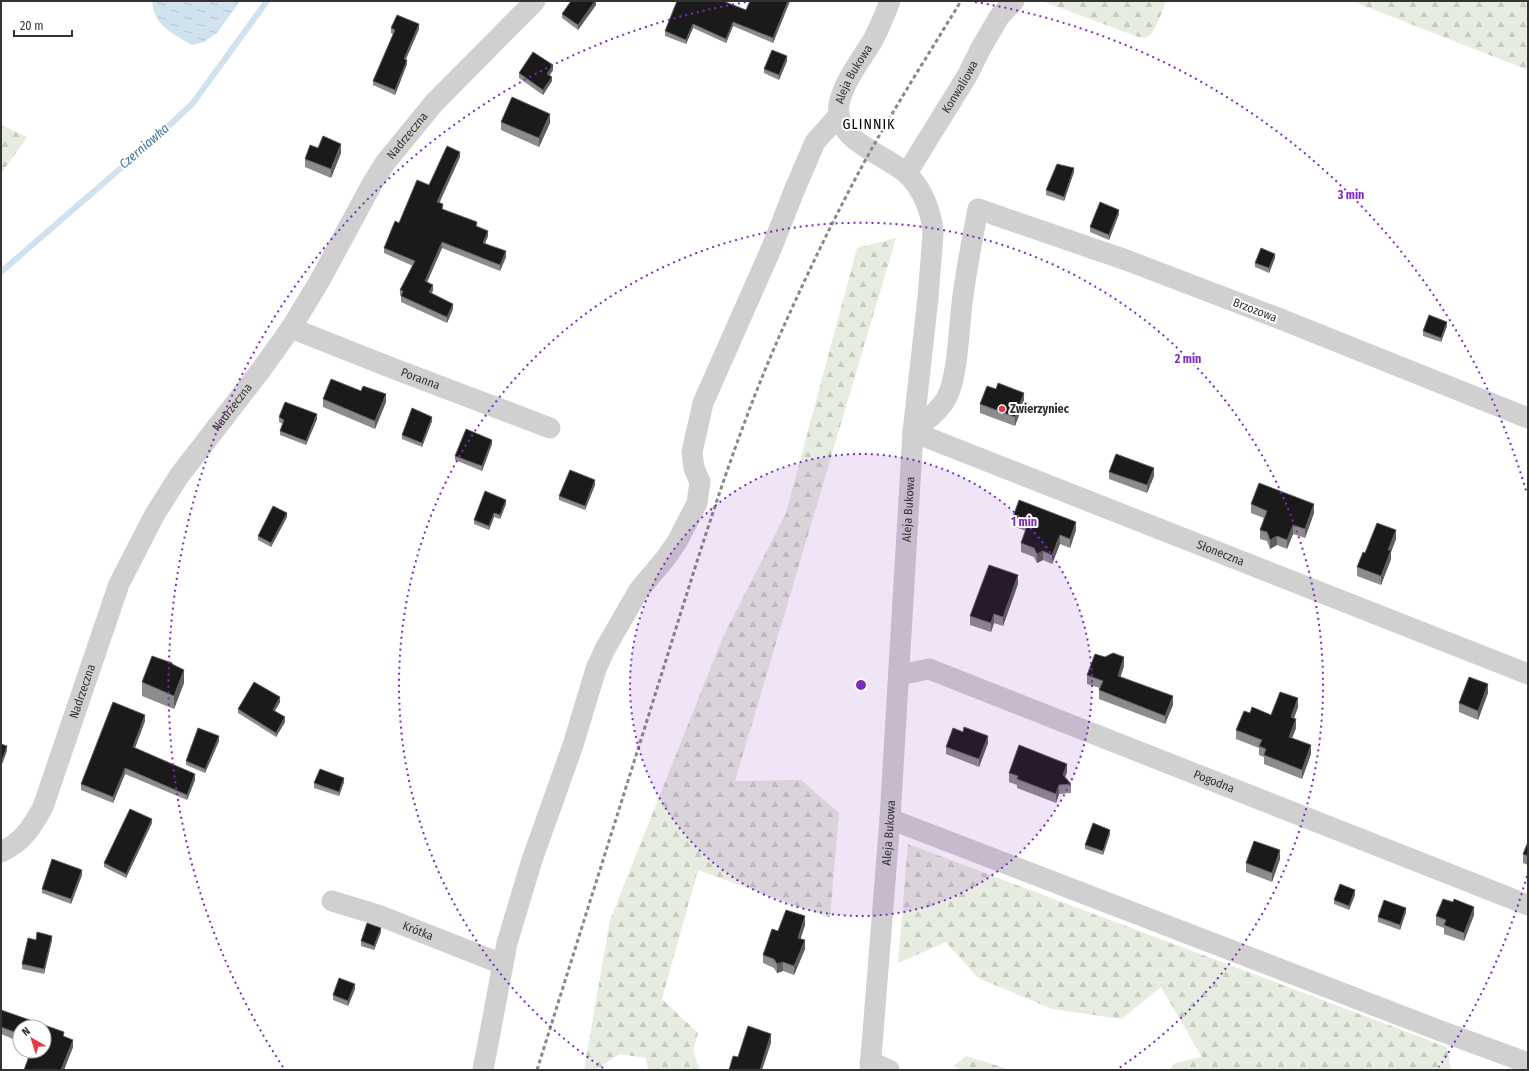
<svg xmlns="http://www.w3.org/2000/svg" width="1529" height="1071" font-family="'Fira Sans Condensed',sans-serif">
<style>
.forest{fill:url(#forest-firs)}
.water{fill:url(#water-ripples)}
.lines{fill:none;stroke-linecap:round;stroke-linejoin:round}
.stream{stroke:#cfe2ee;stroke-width:6}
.minor{stroke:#d0d0d0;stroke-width:21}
.rail{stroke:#888;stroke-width:3;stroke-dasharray:4 3;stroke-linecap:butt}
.wall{fill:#8c8c8c}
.shaded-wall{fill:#5f5f5f}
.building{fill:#1a1a1a;stroke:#5f5f5f}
.ring{fill:none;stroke:#7b2cbf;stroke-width:2;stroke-dasharray:2 4}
.poi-dot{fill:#e63946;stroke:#fff;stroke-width:1.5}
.labels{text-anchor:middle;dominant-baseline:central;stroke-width:4;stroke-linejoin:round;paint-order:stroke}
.street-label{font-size:12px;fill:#333;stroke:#fff}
.poi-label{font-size:12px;font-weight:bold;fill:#333;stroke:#fff;text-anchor:start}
.water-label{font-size:13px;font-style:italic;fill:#3f7597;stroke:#fff}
.quarter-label{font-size:14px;letter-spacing:1px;fill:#000;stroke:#fff}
.centre{fill:#7b2cbf;stroke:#fff;stroke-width:2}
.ring-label{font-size:12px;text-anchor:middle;font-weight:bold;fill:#7b2cbf;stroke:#fff;stroke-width:4;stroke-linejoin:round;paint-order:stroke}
</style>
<defs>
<pattern id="forest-firs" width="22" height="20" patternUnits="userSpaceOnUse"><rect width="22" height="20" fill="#e6ecdf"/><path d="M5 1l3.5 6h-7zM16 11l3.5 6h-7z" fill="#c6cbc0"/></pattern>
<pattern id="water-ripples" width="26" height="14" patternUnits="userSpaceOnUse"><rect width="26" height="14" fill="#cfe2ee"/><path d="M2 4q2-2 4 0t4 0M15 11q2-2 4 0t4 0" fill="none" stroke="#b2c2cd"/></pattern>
</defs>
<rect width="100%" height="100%" fill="#fff"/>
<path class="forest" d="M1042 1H1166C1163 9 1155 32 1149 36 1144 39 1138 37 1133 35Z
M1352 1H1528V70Z
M1 125 27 137 1 174Z
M896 238 735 781 801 780 839 813 830 918 698 870 662 999 698 1033 693 1051 700 1070H648L646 1058 619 1054 596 1070H584L610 920 723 637 786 513 857 248Z
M908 844 1447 1047 1451 1070H1170L1175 1063 1202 1057 1161 987 1122 1019 1052 1009 978 978 946 942 898 963Z
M966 1056 1011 1070H963L953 1066Z"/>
<path class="water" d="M152 1H240L217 33 204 42 192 45C172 33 154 26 152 1Z"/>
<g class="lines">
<path class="stream" d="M1 272 159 135 193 103 267 1"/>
<g class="minor">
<path id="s1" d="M907 173 967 76 981 48 999 17 1014 1"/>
<path id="s2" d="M291 328 392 368 550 428"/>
<path id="s3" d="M1528 418 1278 318 1126 260 978 209C972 240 966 271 962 303 959 328 958 375 947 397 940 411 924 422 913 432L1528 674"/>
<path id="s4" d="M899 675 929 669 1528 905"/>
<path d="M890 819 1438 1030 1528 1063"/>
<path id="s5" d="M1 852C23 842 32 827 43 807L119 584 155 514 179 476 261 370 291 328 319 282 372 184 385 163 434 103 535 1"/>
<path id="s6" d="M332 901 378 915 502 964"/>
<path d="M870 1062 889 1070"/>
<path d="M483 1070 507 943 532 860 573 745 596 669 605 649 639 590 665 559 677 542 697 503 700 482 694 468 692 452 703 403 772 247 794 191 815 142 839 115"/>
<path id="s7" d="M870 1070 890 819 913 432 928 298 933 234C932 213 923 189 907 174 885 154 833 141 839 104 844 81 861 60 873 40 880 27 885 14 890 1"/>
</g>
<path class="rail" d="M537 1070C580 933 623 797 666 660 700 552 733 442 779 337 807 274 837 211 871 150 900 99 931 50 961 1"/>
</g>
<path class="wall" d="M596 1V5L578 30 562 18V14Z
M750 1H790L773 43 733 26 726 43 693 28 686 44 665 36V31L746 10Z
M391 28 419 29 406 59 407 64 395 95 373 85V81L393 34 391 33Z
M787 61 779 80 764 73V69Z
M553 70 550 75 552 81 543 95 519 78V73Z
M501 122 550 123 539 147 501 130Z
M318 148 341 153 331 178 305 167V159Z
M460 157 440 202 443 209 477 227 488 236 485 243 506 257 500 271 442 248 427 282 433 290 432 293 453 309 447 323 401 302V296L400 295V290L413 266 384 253V248L399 223 429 185Z
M1074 172 1064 201 1046 195V190Z
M1119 214 1109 240 1090 232V227Z
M1275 258 1269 273 1255 267V263Z
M1447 326 1441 342 1423 336V331Z
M323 399 386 402 375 429 323 407Z
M1024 402 1015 426 980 413V404Z
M279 417 317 419 306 445 280 435V431L283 424 279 422Z
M432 421 422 447 402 439V435Z
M492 444 482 471 455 460V456Z
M1109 472 1154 476 1147 493 1109 479Z
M595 485 585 510 559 500V496Z
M506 504 500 519 494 517 489 530 474 524V520Z
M1251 504 1314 513 1305 538 1293 534 1287 549 1277 545 1270 549 1267 541 1260 539V530L1264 518 1251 513Z
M287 517 271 547 258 540V536Z
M1013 517 1076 530 1070 548 1060 544 1052 564 1043 560 1037 563 1034 557 1021 552V543L1026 531 1013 526Z
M1396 539 1391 552V559L1381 585 1357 576V567L1365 553Z
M1018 584 1003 626 994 623 991 632 970 625V616Z
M172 665 184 683 174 709 142 696V682Z
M1124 666 1120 677 1173 705 1165 724 1099 699V690L1100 688 1087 684V675Z
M1488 693 1478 720 1459 712V703Z
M280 702 275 711 285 722 276 737 238 713V709Z
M1298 707 1294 718 1296 728 1292 738 1311 754 1302 779 1264 764V757L1259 755V748L1236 739V730L1250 713 1271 715Z
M145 721 135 748 195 780 187 800 125 774 113 803 81 790V784Z
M963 732 988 743 979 767 946 754V747Z
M219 741 205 773 186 765V761Z
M1067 772 1065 777 1071 784V793L1059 794 1056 803 1017 788V785L1009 782V773Z
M344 782 339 796 314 788V783Z
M152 823 126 878 104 867V863Z
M1110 834 1103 855 1085 849V845Z
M1528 842V865L1523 863V854Z
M1280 859 1272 882 1246 872V863Z
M82 875 71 904 42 893V889Z
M1355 895 1349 910 1334 904V900Z
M1406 912 1400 930 1378 922V917Z
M1474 915 1464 941 1444 934V928L1436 925V916Z
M805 925 800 939 805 949 794 975 783 971 777 973 774 968 763 963V955L778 931Z
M381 932 374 950 361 946V941Z
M36 940H52L44 974 22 969V964Z
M355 989 348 1006 333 1000V995Z
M1 1010 64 1032V1037L73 1040V1047L64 1070H24L31 1051H44V1027H20V1042L1 1034Z"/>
<path class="shaded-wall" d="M595 1H596V5L578 30V25Z
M788 1H790L773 43V38Z
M733 22V26L726 43V39Z
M419 24V29L404 63V59Z
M693 24V28L686 44V40Z
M787 56V61L779 80V75Z
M407 60V64L395 95V90Z
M553 65V70L547 78V74Z
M552 77V81L543 95V90Z
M550 114V123L539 147V138Z
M341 144V153L331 178V169Z
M460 152V157L437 207V202Z
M1074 168V172L1064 201V197Z
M1119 210V214L1109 240V235Z
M488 231V236L483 248V243Z
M442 242V248L425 287V281Z
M506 251V257L500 271V265Z
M1275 254V258L1269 273V268Z
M433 285V290L429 298V292Z
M453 304V309L447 323V317Z
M1447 322V326L1441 342V338Z
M1024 393V402L1015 426V417Z
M386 394V402L375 429V421Z
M317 414V419L306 445V441Z
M432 417V421L422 447V443Z
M492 440V444L482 471V466Z
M1154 468V476L1147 493V485Z
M595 480V485L585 510V506Z
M506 500V504L500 519V515Z
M1314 504V513L1305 538V529Z
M287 513V517L271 547V543Z
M494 513V517L489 530V526Z
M1076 522V530L1070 548V539Z
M1293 525V534L1287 549V540Z
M1396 530V539L1391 552V559L1381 585V576L1388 550Z
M1060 535V544L1052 564V555Z
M1277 536V545L1270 549V540Z
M1043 551V560L1037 563V554Z
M1018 575V584L1003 626V617Z
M994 614V623L991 632V623Z
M1124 657V666L1118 685V676Z
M184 670V683L174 709V696Z
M1488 684V693L1478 720V711Z
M1173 696V705L1165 724V716Z
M280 697V702L273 714V710Z
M1298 698V707L1291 726V717Z
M145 715V721L133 753V747Z
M285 717V722L276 737V733Z
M1296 719V728L1289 746V737Z
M219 736V741L205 773V769Z
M988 736V743L979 767V759Z
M1311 745V754L1302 779V770Z
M7 746V751L1 767V763Z
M1067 764V772L1063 783V775Z
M125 768V774L113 803V797Z
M195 774V780L187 800V795Z
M344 778V782L339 796V792Z
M1059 785V794L1056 803V794Z
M152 819V823L126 878V874Z
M1110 830V834L1103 855V851Z
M1280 850V859L1272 882V873Z
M82 870V875L71 904V899Z
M1355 890V895L1349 910V906Z
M1474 907V915L1464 941V933Z
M1406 908V912L1400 930V925Z
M805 916V925L798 947V938Z
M381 928V932L374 950V946Z
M52 936V940L44 974V969Z
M805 940V949L794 975V966Z
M783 962V971L777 973V964Z
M355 984V989L348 1006V1001Z
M771 1034V1043L762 1070H760Z
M73 1040V1047L64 1070H61Z"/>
<path class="building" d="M571 1H595L578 25 562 14Z
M677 1H723L746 10 750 1H788L773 38 733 22 726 39 693 24 686 40 665 31Z
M397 15 419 24 404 59 407 60 395 90 373 81 395 30 391 28Z
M772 50 787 56 779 75 764 69Z
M533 52 553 65 547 74 552 77 543 90 519 73Z
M512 97 550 114 539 138 501 122Z
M323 136 341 144 331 169 305 159 310 145 318 148Z
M447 146 460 152 437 202 443 204 442 209 477 222 476 226 488 231 483 243 506 251 500 265 442 242 425 281 433 285 429 292 453 304 447 317 401 296 403 291 400 290 415 261 384 248 395 221 399 223 417 180 429 185Z
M1057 164 1074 168 1064 197 1046 190Z
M1100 202 1119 210 1109 235 1090 227Z
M1261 248 1275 254 1269 268 1255 263Z
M1429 315 1447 322 1441 338 1423 331Z
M331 379 361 391 363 386 386 394 375 421 323 399Z
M998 383 1024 393 1015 417 980 404 987 386 996 389Z
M285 402 317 414 306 441 280 431 284 420 279 417Z
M412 408 432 417 422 443 402 435Z
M466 429 492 440 482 466 455 456Z
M1116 454 1154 468 1147 485 1109 472Z
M570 470 595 480 585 506 559 496Z
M1259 483 1314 504 1305 529 1293 525 1287 540 1277 536 1270 540 1267 532 1260 530 1267 511 1251 504Z
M485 491 506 500 500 515 494 513 489 526 474 520Z
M1019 500 1076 522 1070 539 1060 535 1052 555 1043 551 1037 554 1034 548 1021 543 1028 523 1013 517Z
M273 506 287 513 271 543 258 536Z
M1377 523 1396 530 1388 550H1391L1381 576 1357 567 1363 552 1365 553Z
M989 565 1018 575 1003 617 994 614 991 623 970 616Z
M1113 653 1124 657 1118 676 1173 696 1165 716 1099 690 1103 681 1087 675 1095 654 1105 657Z
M152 656 172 663V664L184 670 174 696 142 682Z
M1469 677 1488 684 1478 711 1459 703Z
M254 682 280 697 273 710 285 717 276 733 238 709Z
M1280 692 1298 698 1291 717 1296 719 1289 737 1311 745 1302 770 1264 755 1266 749 1259 746 1262 740 1236 730 1244 711 1250 713 1252 707 1271 715Z
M113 702 145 715 133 747 195 774 187 795 125 768 113 797 81 784Z
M964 727 988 736 979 759 946 747 953 728 963 732Z
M198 728 219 736 205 769 186 761Z
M1 744 7 746 1 763Z
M1019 745 1067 764 1063 775 1071 784 1059 785 1056 794 1017 779 1018 776 1009 773Z
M320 769 344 778 339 792 314 783Z
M130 809 152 819 126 874 104 863Z
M1093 823 1110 830 1103 851 1085 845Z
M1254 841 1280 850 1272 873 1246 863Z
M1528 842V856L1523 854Z
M52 859 82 870 71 899 42 889Z
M1340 884 1355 890 1349 906 1334 900Z
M1443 899 1453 902 1454 899 1474 907 1464 933 1444 925 1446 920 1436 916Z
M1384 900 1406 908 1400 925 1378 917Z
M786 910 805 916 798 938 805 940 794 966 783 962 777 964 774 959 763 955 772 929 778 931Z
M367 923 381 928 374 946 361 941Z
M37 932 52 936 44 969 22 964 28 938 36 940Z
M339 978 355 984 348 1001 333 995Z
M1 1010 64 1032 63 1036 73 1040 61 1070H24L31 1051H44V1027H20V1034L1 1027Z
M748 1026 771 1034 760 1070H729L733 1056 738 1057Z"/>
<circle cx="861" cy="685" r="231" fill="#7b2cbf" fill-opacity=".12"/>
<g class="ring">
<circle cx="861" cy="685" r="231"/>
<path d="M603 1068A462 462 0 1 1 1119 1068"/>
<path d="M1527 876A693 693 0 0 1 1439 1067M283 1067A693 693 0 0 1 747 2M975 2A693 693 0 0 1 1527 494"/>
</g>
<circle class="poi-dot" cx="1002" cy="409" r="4"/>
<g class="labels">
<g class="street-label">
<text stroke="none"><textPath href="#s7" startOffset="1042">Aleja Bukowa</textPath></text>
<text stroke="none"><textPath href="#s1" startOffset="101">Konwaliowa</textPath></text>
<text stroke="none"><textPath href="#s5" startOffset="833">Nadrzeczna</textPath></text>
<text transform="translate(1255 310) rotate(21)">Brzozowa</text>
<text stroke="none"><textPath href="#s2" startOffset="139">Poranna</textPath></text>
<text stroke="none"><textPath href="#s5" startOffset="509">Nadrzeczna</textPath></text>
<text stroke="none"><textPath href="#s7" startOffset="562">Aleja Bukowa</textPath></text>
<text stroke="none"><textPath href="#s3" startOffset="1159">Słoneczna</textPath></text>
<text stroke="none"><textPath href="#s5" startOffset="185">Nadrzeczna</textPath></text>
<text stroke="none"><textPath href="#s4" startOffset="337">Pogodna</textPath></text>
<text stroke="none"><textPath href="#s7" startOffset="238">Aleja Bukowa</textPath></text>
<text stroke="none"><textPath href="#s6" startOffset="91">Krótka</textPath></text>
</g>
<g class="poi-label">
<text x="1010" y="409">Zwierzyniec</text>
</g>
<g class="water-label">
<text transform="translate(144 146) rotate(-41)">Czerniawka</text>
</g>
<g class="quarter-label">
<text x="869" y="124">GLINNIK</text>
</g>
</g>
<circle cx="861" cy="685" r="6" class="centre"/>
<g class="ring-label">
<text x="1351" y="199">3 min</text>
<text x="1188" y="363">2 min</text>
<text x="1024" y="526">1 min</text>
</g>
<rect width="1529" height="1071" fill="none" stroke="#333333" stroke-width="4"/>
<g transform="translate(32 1039) rotate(321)"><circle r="19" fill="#ffffff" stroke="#adadad"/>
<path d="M0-3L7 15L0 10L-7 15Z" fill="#e63946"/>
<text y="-6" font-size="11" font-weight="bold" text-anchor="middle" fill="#333333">N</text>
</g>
<path d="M14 30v6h58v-6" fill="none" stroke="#333333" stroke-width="2"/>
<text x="20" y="30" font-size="12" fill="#333333" stroke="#ffffff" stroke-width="3" paint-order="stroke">20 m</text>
</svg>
